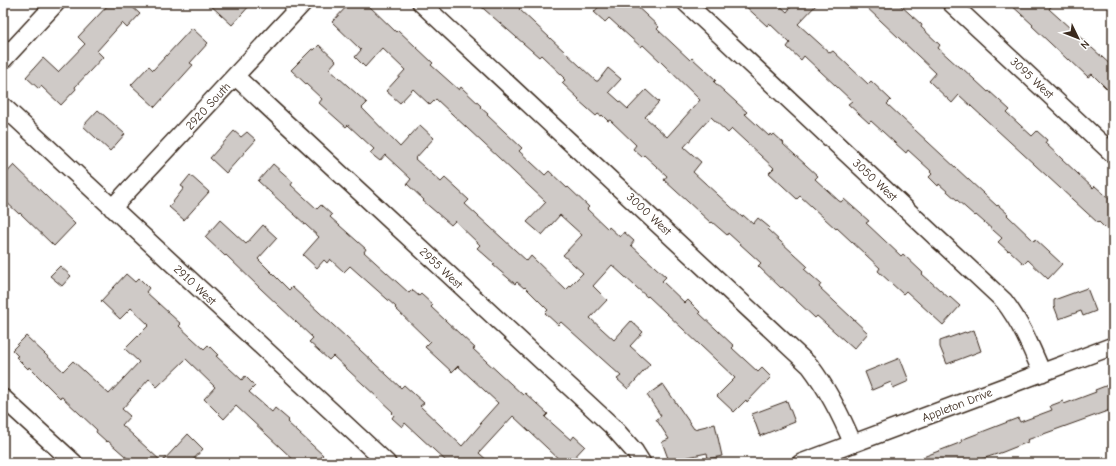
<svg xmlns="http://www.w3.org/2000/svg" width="1116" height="466" font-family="'Comic Neue',sans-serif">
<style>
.building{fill:#cfcac7;stroke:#3b2a1e}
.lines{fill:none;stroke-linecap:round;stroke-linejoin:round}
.minor-casing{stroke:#3b2a1e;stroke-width:20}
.minor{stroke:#fff;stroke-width:17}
.labels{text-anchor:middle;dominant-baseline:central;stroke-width:3;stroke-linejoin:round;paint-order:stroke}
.street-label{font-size:12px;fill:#3b2a1e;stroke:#fff}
</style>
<rect width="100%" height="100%" fill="#fff"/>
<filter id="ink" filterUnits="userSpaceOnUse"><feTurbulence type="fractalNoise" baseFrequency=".025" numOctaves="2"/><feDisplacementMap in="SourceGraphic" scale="8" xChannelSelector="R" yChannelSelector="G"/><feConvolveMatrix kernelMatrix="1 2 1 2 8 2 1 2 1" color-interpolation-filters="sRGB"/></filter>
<g filter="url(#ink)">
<path class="building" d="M110 3H128L140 14 127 28 122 23 97 51 103 57 75 87 76 89 61 105 41 86 39 89 26 77 43 58 58 72 85 44 78 37Z
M208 3H252L232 25Z
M350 3H366L396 32 398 30 433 63 431 65 459 90 461 87 481 106 480 107 488 114 487 115 522 148 519 151 545 175 549 171 567 188 568 187 589 207 587 209 608 229 609 227 620 237 624 232 634 241 631 245 666 277 662 281 685 303 688 300 700 312 699 313 734 346 732 348 758 372 762 368 771 377 747 402 746 400 734 412 717 396 735 378 648 296 647 297 612 265 593 286 607 300 590 318 614 340 631 321 643 332 630 346 650 364 628 389 617 379 621 376 561 322 558 325 545 313 548 310 525 287 524 288 517 282 515 284 493 265 495 264 477 248 480 245 455 221 451 225 423 201 424 200 407 184 411 179 385 155 380 161 370 153 374 149 348 125 346 127 319 103 322 99 291 70 312 49 314 50 319 45 336 61 329 69 367 103 362 108 400 147 420 125 434 138 415 159 441 182 445 178 469 200 465 204 527 261 531 256 566 290 583 273 563 255 582 235 560 215 542 235 527 222 546 202 436 99 430 105 413 89 400 103 386 91 405 70 382 48 365 67 355 57 361 50 332 22Z
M477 3H524L519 9 596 81H598L608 68 621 79 609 92 628 109 646 90 659 102 645 117 667 137 700 100 662 63 643 45 641 47 609 18 605 22 594 12 602 3H633L659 27 657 29 690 60 692 58 716 80 714 82 747 112 745 114 769 136 770 134 772 136 774 134 784 143 783 144 818 176 815 179 839 201 841 202 844 199 869 221 866 223 901 256 903 254 923 273 922 274 949 298 950 297 960 306 943 325 906 291 903 294 878 271 880 268 837 228 836 229 800 196 797 199 769 173 774 168 732 129 728 133 711 117 684 147 701 162 693 172 742 217 743 215 753 224 758 218 769 227 767 229 807 266 804 269 821 284 819 287 868 333 854 349 817 316 815 318 782 287 781 288 758 266 761 263 728 233 727 235 712 222 711 223 664 180 667 176 644 155 642 157 633 149 636 145 610 120 608 121 602 115 601 116 598 114 596 116 578 100 579 99 562 83 565 80 563 78 564 77 541 55 539 57Z
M742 3H777L787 12 794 3H818L798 24 830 53 833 51 868 84 871 81 891 100 887 104 997 206 998 205 1008 214 1007 215 1034 241 1035 239 1062 264 1048 279 1028 260 1024 264 1009 250 1008 251 998 242 1002 238 976 215 975 216 939 184 938 186 929 177 932 174 930 172 931 171 908 150 906 153 871 121 869 123 848 104 852 101 804 56 801 60 787 47 790 43 769 23 767 26Z
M862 3H898L922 25 921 27 940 45 938 48 960 68 961 67 988 92 989 91 1010 110 1007 113 1032 136 1037 131 1047 140 1045 143 1093 188 1095 186 1113 202V236L1099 222 1098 223 959 95 952 103 929 81 936 73Z
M1009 3H1054L1049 9 1113 67V95L1092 74 1088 77 1069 59 1068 60 1032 26 1033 25Z
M192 28 208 43 190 63 193 65 155 107 131 85 149 66 153 70Z
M98 110 125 134 110 151 83 126Z
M234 131 241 137 247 132 256 140 226 173 210 158Z
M273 164 293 182 291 185 317 209 321 205 332 215 330 217 366 249 364 252 409 293 412 290 419 296 421 294 433 305 431 307 475 348 473 349 523 395 525 393 548 414 545 417 571 440 574 436 585 446 569 463H563L513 416 479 453 490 463H448L405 423 402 427 392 418 394 415 392 413 393 412 333 356 329 360 309 342 313 338 261 289 226 255 225 256 205 237 220 220 246 244 263 225 277 238 258 259 289 290 292 287 401 388 404 385 424 403 420 406 462 446 481 424 480 423 498 403 458 366 452 372 425 347 430 342 395 308 396 307 350 266 344 272 330 259 327 263 324 260 317 268 303 255 319 237 258 181Z
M14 165 75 224 54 246 20 213 19 214 3 199V177Z
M190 175 209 192 184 220 169 207 184 188 181 186Z
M60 266 71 276 62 286 50 276Z
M126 274 135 282 139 278 149 288 146 292 181 324 179 326 204 349 208 345 218 355 216 356 242 380 245 376 255 386 249 392 272 412 275 408 289 420 287 422 323 455 316 463H297L236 406 224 419 204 399 215 387 186 359 157 387 149 379 122 409 130 416 122 425 162 462 188 434 203 449 190 463H133L108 441 107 442 96 432 97 430 62 397 60 398 29 367 28 369 16 357 18 356 12 350 26 336 63 371 73 361 109 394 139 362 125 349 149 325 131 308 120 319 101 301Z
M1087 288 1096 311 1083 316 1081 311 1059 319 1054 306V300Z
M974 330 981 351 947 364 940 347V341L965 332 966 333Z
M900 358 909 381 893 388 891 382 872 390 865 372Z
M663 384 694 429 715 424 722 456 708 459 707 453 669 461 662 442 669 439 656 419 661 416 647 395Z
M1108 385 1113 398V409L1027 440 1028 442 1003 452 970 463H910V462L962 442 961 440 1018 418 1020 422 1052 410 1050 406 1063 401 1064 404 1096 392 1095 390Z
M787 401 795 422 760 436 752 414Z"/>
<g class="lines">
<g class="minor-casing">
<path id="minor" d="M421 3 810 366C829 391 841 415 853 444
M686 3 1004 301C1021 323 1031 347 1042 373
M951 3 1113 154
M3 60 56 3
M235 76 612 426 635 452 642 463
M3 106 387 463
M112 208 303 3
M3 398 74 463
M801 463 1113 346"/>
</g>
<use href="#minor" class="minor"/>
</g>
</g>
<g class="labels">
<g class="street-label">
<text transform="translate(1032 78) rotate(43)">3095 West</text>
<text transform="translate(208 106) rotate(-47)">2920 South</text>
<text transform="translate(875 180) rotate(43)">3050 West</text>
<text transform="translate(649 214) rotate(43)">3000 West</text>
<text transform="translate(441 268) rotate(43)">2955 West</text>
<text transform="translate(195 285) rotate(43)">2910 West</text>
<text transform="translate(957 405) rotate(-21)">Appleton Drive</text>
</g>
</g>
<rect width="1116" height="466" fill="none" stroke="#fff" stroke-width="16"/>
<rect x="8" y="8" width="1100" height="450" fill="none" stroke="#3b2a1e" stroke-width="1.5" filter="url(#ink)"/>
<g transform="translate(1078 38) rotate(133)" stroke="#ffffff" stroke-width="3" paint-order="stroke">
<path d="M0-3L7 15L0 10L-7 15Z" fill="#3b2a1e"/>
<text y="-6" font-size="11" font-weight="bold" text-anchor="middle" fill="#3b2a1e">N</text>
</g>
</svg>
